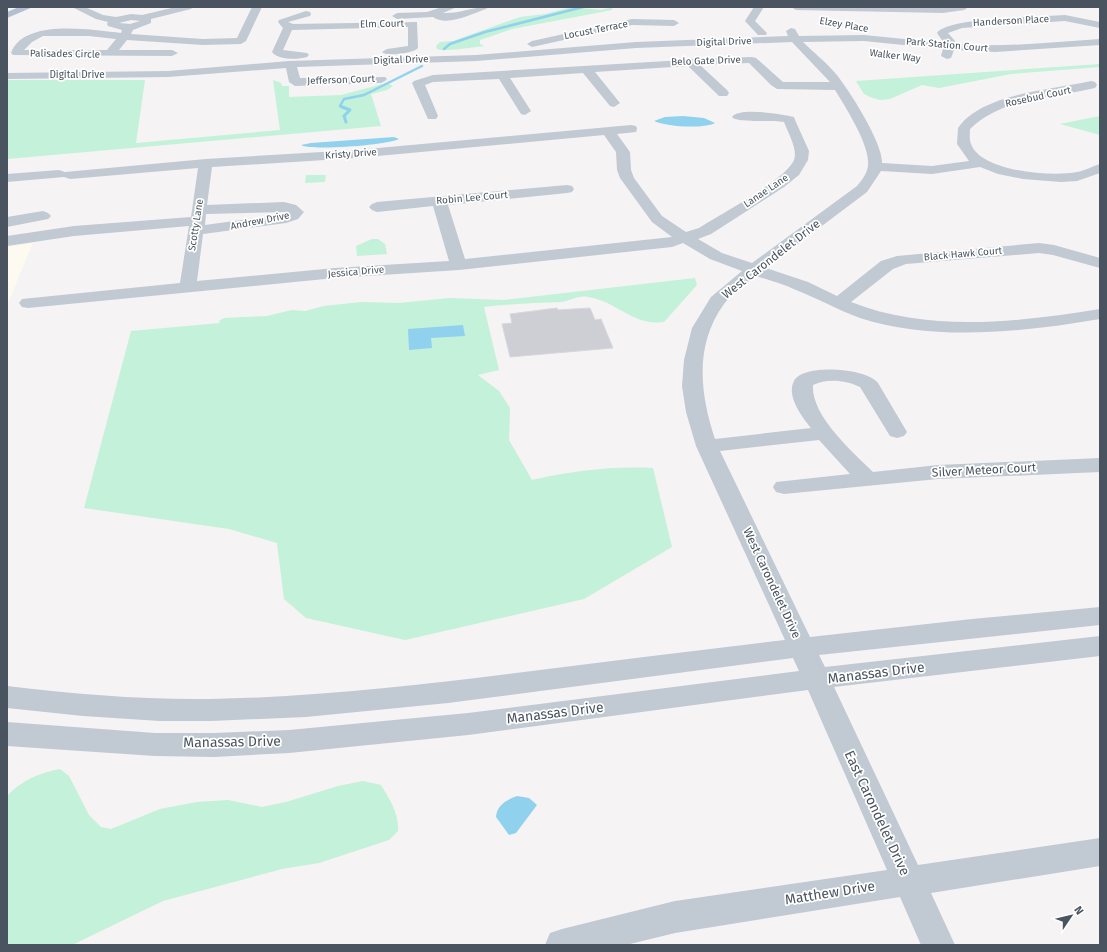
<svg xmlns="http://www.w3.org/2000/svg" width="1107" height="952" font-family="'Fira Sans',sans-serif">
<style>
.commercial{fill:#fdfaef}
.green{fill:#c3f1d9}
.water{fill:#90d1ee}
.lines{fill:none;stroke-linecap:round;stroke-linejoin:round}
.stream-far1{stroke:#90d1ee;stroke-width:2.5}
.stream{stroke:#90d1ee;stroke-width:3}
.building{fill:#cdcfd5;stroke:#d7d8de}
.minor{fill:#c1c9d2;fill-rule:evenodd}
.major{fill:#b3bfd1;fill-rule:evenodd}
.labels{text-anchor:middle;dominant-baseline:central;stroke-width:3.5;stroke-linejoin:round;paint-order:stroke}
.far-street-label{font-size:10px;fill:#4a5461;stroke:#fff}
.street-label{font-size:12px;fill:#4a5461;stroke:#fff}
.near-street-label{font-size:14px;fill:#4a5461;stroke:#fff}
</style>
<rect width="100%" height="100%" fill="#f5f3f3"/>
<path class="commercial" d="M33 243 7 306V247Z"/>
<path class="green" d="M572 7 601 10 613 7 612 10 512 29 480 40V44L484 46C475 47 444 52 437 49L436 46 440 42 453 41 520 17 545 14Z
M1100 64V67L1011 74 939 88 922 85 890 99 880 100 870 97 864 94 856 81Z
M7 80H145L136 143 280 130 273 80 281 83 282 86H289V97L341 95 379 85 387 83 393 86 387 90 371 94 381 126 7 159Z
M1100 116V135L1060 124Z
M306 175H326L325 182 305 183Z
M372 239H378L385 244 387 254 357 256 356 246Z
M695 278 697 285 664 322C632 326 617 301 588 297 578 295 570 301 561 302 535 303 510 304 484 307L499 370 478 375 499 391 510 408 509 440 532 480C571 471 613 466 653 468L672 547 584 599 405 640 306 618 284 599 277 543 229 529 84 508 131 331 220 323 219 321 224 318 267 316 292 310 305 311 324 306 361 302 399 303 449 298 504 300Z
M60 769 69 776 89 815 101 827 111 829 160 809 197 802 228 800 262 807 286 802 338 786 363 781 381 785C390 800 399 813 398 831L389 840 319 863 282 869 163 901 72 945H7V796C20 781 41 772 60 769Z"/>
<path class="water" d="M683 116 704 118 715 123C702 129 667 127 654 121L665 117Z
M394 137 399 139C389 145 310 151 301 145L311 143Z
M463 325 465 336 431 338 432 348 409 350 408 329Z
M517 796 529 798 537 805 516 833 509 835 496 817C497 805 506 800 517 796Z"/>
<g class="lines">
<path class="stream-far1" d="M444 49 450 44 485 32 583 7
M345 108 340 106 344 99 364 95 422 66"/>
<path class="stream" d="M342 107 350 110 344 116 346 122"/>
</g>
<path class="building" d="M557 308 558 310 590 308 595 320 601 319 613 348 510 357 502 324 512 323 510 314Z"/>
<g class="lines">
<path class="minor" d="M72 7H85L103 15 116 17 131 14 142 15 176 7H193L191 9 151 19V23L133 30 131 34 203 39 237 38 252 7H262L246 41 241 44 203 45 127 40 119 50H172L178 53 172 56 13 55 11 53C24 18 92 30 121 33L122 30 108 26 107 24 108 22 96 19ZM131 20 140 21 130 24 119 23ZM43 36H89L116 39 107 50H24L32 42Z
M442 7H457L443 13C459 14 471 7 488 7L486 9C471 14 447 27 433 17L397 19 392 16 397 13 427 12Z
M754 7H764L755 21 767 33 766 35H758L745 21Z
M791 7H969L964 10 943 13 796 10Z
M306 11 310 12 311 14 310 16 288 22 293 24 417 22 418 48C414 53 386 57 382 52L387 49 408 46V27L292 30 283 50 307 53 309 55 307 57C297 60 278 60 272 52L283 28 278 22 279 20Z
M1065 15 1100 22V28L1065 21 962 28 948 33 955 41V44C1003 48 1052 42 1100 39V45L995 52 954 50 951 58 947 59 941 56 943 49 864 41 803 42C814 53 826 62 836 74 849 90 883 143 882 163L932 166 969 161 957 144 958 128C982 93 1052 90 1091 81L1095 82 1097 85 1095 88C1053 98 1003 97 970 129 970 133 969 140 971 144 981 172 1053 177 1077 172 1085 171 1092 166 1100 164V173L1077 181 1061 182 1023 179 998 174 980 167 932 174 881 171 867 192 766 268 808 282 837 296 881 261 897 256 1039 243 1054 245 1100 258V268L1053 255 1039 253 906 264 893 269 851 302C929 333 1019 322 1100 309V319C1024 332 934 342 860 318 838 310 817 298 796 290 783 284 769 280 756 276 745 284 732 293 724 304 694 345 700 394 715 439L811 428C802 417 786 396 794 381 803 363 867 368 878 383L907 432 904 436 897 438 890 436 860 387C847 380 826 378 813 385 811 416 852 451 873 472L938 465 1100 458V472L938 479 784 494 776 492 773 487 776 482 850 474 819 440 720 451 810 637 972 619 1100 607V625L819 655 825 667 1100 636V656L834 687 918 865 1100 838V866L931 893 955 945H921L900 897 675 933 626 945H545L550 933 562 929 675 901 887 870 808 690 468 735 289 753 214 757 155 756 7 746V722L155 733H214L289 730 468 713 799 671 793 658 448 703 306 717 211 721H160L83 716 7 708V686C75 694 143 700 211 699 316 697 420 685 524 672 611 661 698 650 785 640L696 446 686 412 682 386 684 360 692 328 711 297 742 271 710 259 683 243 672 247 459 270 335 278 28 308 22 307 19 303 22 299 180 283 189 226 74 236 7 246V236L74 226 191 217 198 168 70 179 64 177 7 182V174L59 170 65 172 206 159 356 150 631 125 636 126 637 129 636 132 617 134 630 152 631 170 634 178 662 216 686 232 699 228C719 215 787 179 794 160 798 149 788 133 784 122 773 120 736 123 732 117 739 107 782 114 794 117L795 120 809 151 808 160 799 175 784 187 711 234 698 239 722 253 752 263 857 186C863 179 869 171 868 161 868 143 845 106 835 90L777 89 771 85 749 63 700 65 727 90 729 93 727 96H719L688 66 595 72 620 103 614 107 610 106 583 73 510 78 531 111 525 115 521 114 499 79 433 82 425 85 438 116 436 119H428L412 83 414 81 433 75 684 60 689 58 693 59 752 57 756 58 783 82H830L792 42 636 48 476 61 297 67 300 78 385 77 387 79 385 81 381 83 295 86 289 82 286 68 168 77 7 79V73L168 71 289 61 476 55 636 42 788 36 786 31 791 28 795 29 799 36 864 35 944 43 937 33C948 17 1042 17 1065 15ZM604 135 616 152 617 170 620 178 652 222 672 237 465 259 448 205 567 193 572 192 574 189 572 186 567 185 377 202 372 204 369 207 372 210 377 212 433 206 449 261 335 268 197 281 203 234 286 223 298 219 304 212 296 205 284 202 207 205 212 167 356 158ZM287 212 288 213 285 214 205 225 206 214Z
M632 19 674 20 679 23 674 26 632 25 532 47 527 44 532 41Z
M43 211 48 213 51 216 48 219 7 227V217Z"/>
<path class="major" d="M19 7H33L7 18V12Z"/>
</g>
<g class="labels">
<g class="far-street-label">
<text transform="translate(1011 21) rotate(-3)">Handerson Place</text>
<text transform="translate(382 24) rotate(-1)">Elm Court</text>
<text transform="translate(844 25) rotate(10)">Elzey Place</text>
<text transform="translate(596 30) rotate(-11)">Locust Terrace</text>
<text transform="translate(724 42) rotate(-2)">Digital Drive</text>
<text transform="translate(947 45) rotate(5)">Park Station Court</text>
<text transform="translate(65 54) rotate(1)">Palisades Circle</text>
<text transform="translate(895 56) rotate(7)">Walker Way</text>
<text transform="translate(401 60) rotate(-2)">Digital Drive</text>
<text transform="translate(706 61) rotate(-2)">Belo Gate Drive</text>
<text x="77" y="75">Digital Drive</text>
<text transform="translate(341 80) rotate(-2)">Jefferson Court</text>
<text transform="translate(1038 97) rotate(-12)">Rosebud Court</text>
<text transform="translate(351 154) rotate(-4)">Kristy Drive</text>
<text transform="translate(766 191) rotate(-34)">Lanae Lane</text>
<text transform="translate(472 198) rotate(-5)">Robin Lee Court</text>
<text transform="translate(260 221) rotate(-11)">Andrew Drive</text>
<text transform="translate(196 225) rotate(-81)">Scotty Lane</text>
<text transform="translate(963 254) rotate(-5)">Black Hawk Court</text>
<text transform="translate(356 272) rotate(-5)">Jessica Drive</text>
</g>
<g class="street-label">
<text transform="translate(771 259) rotate(-38)">West Carondelet Drive</text>
<text transform="translate(984 470) rotate(-3)">Silver Meteor Court</text>
<text transform="translate(772 583) rotate(65)">West Carondelet Drive</text>
</g>
<g class="near-street-label">
<text transform="translate(876 673) rotate(-7)">Manassas Drive</text>
<text transform="translate(555 713) rotate(-7)">Manassas Drive</text>
<text transform="translate(232 742) rotate(-1)">Manassas Drive</text>
<text transform="translate(877 813) rotate(65)">East Carondelet Drive</text>
<text transform="translate(830 893) rotate(-9)">Matthew Drive</text>
</g>
</g>
<rect width="1107" height="952" fill="none" stroke="#4a5461" stroke-width="16"/>
<g transform="translate(1071 916) rotate(55)" stroke="#ffffff" stroke-width="3" paint-order="stroke">
<path d="M0-3L7 15L0 10L-7 15Z" fill="#4a5461"/>
<text y="-6" font-size="11" font-weight="bold" text-anchor="middle" fill="#4a5461">N</text>
</g>
</svg>
